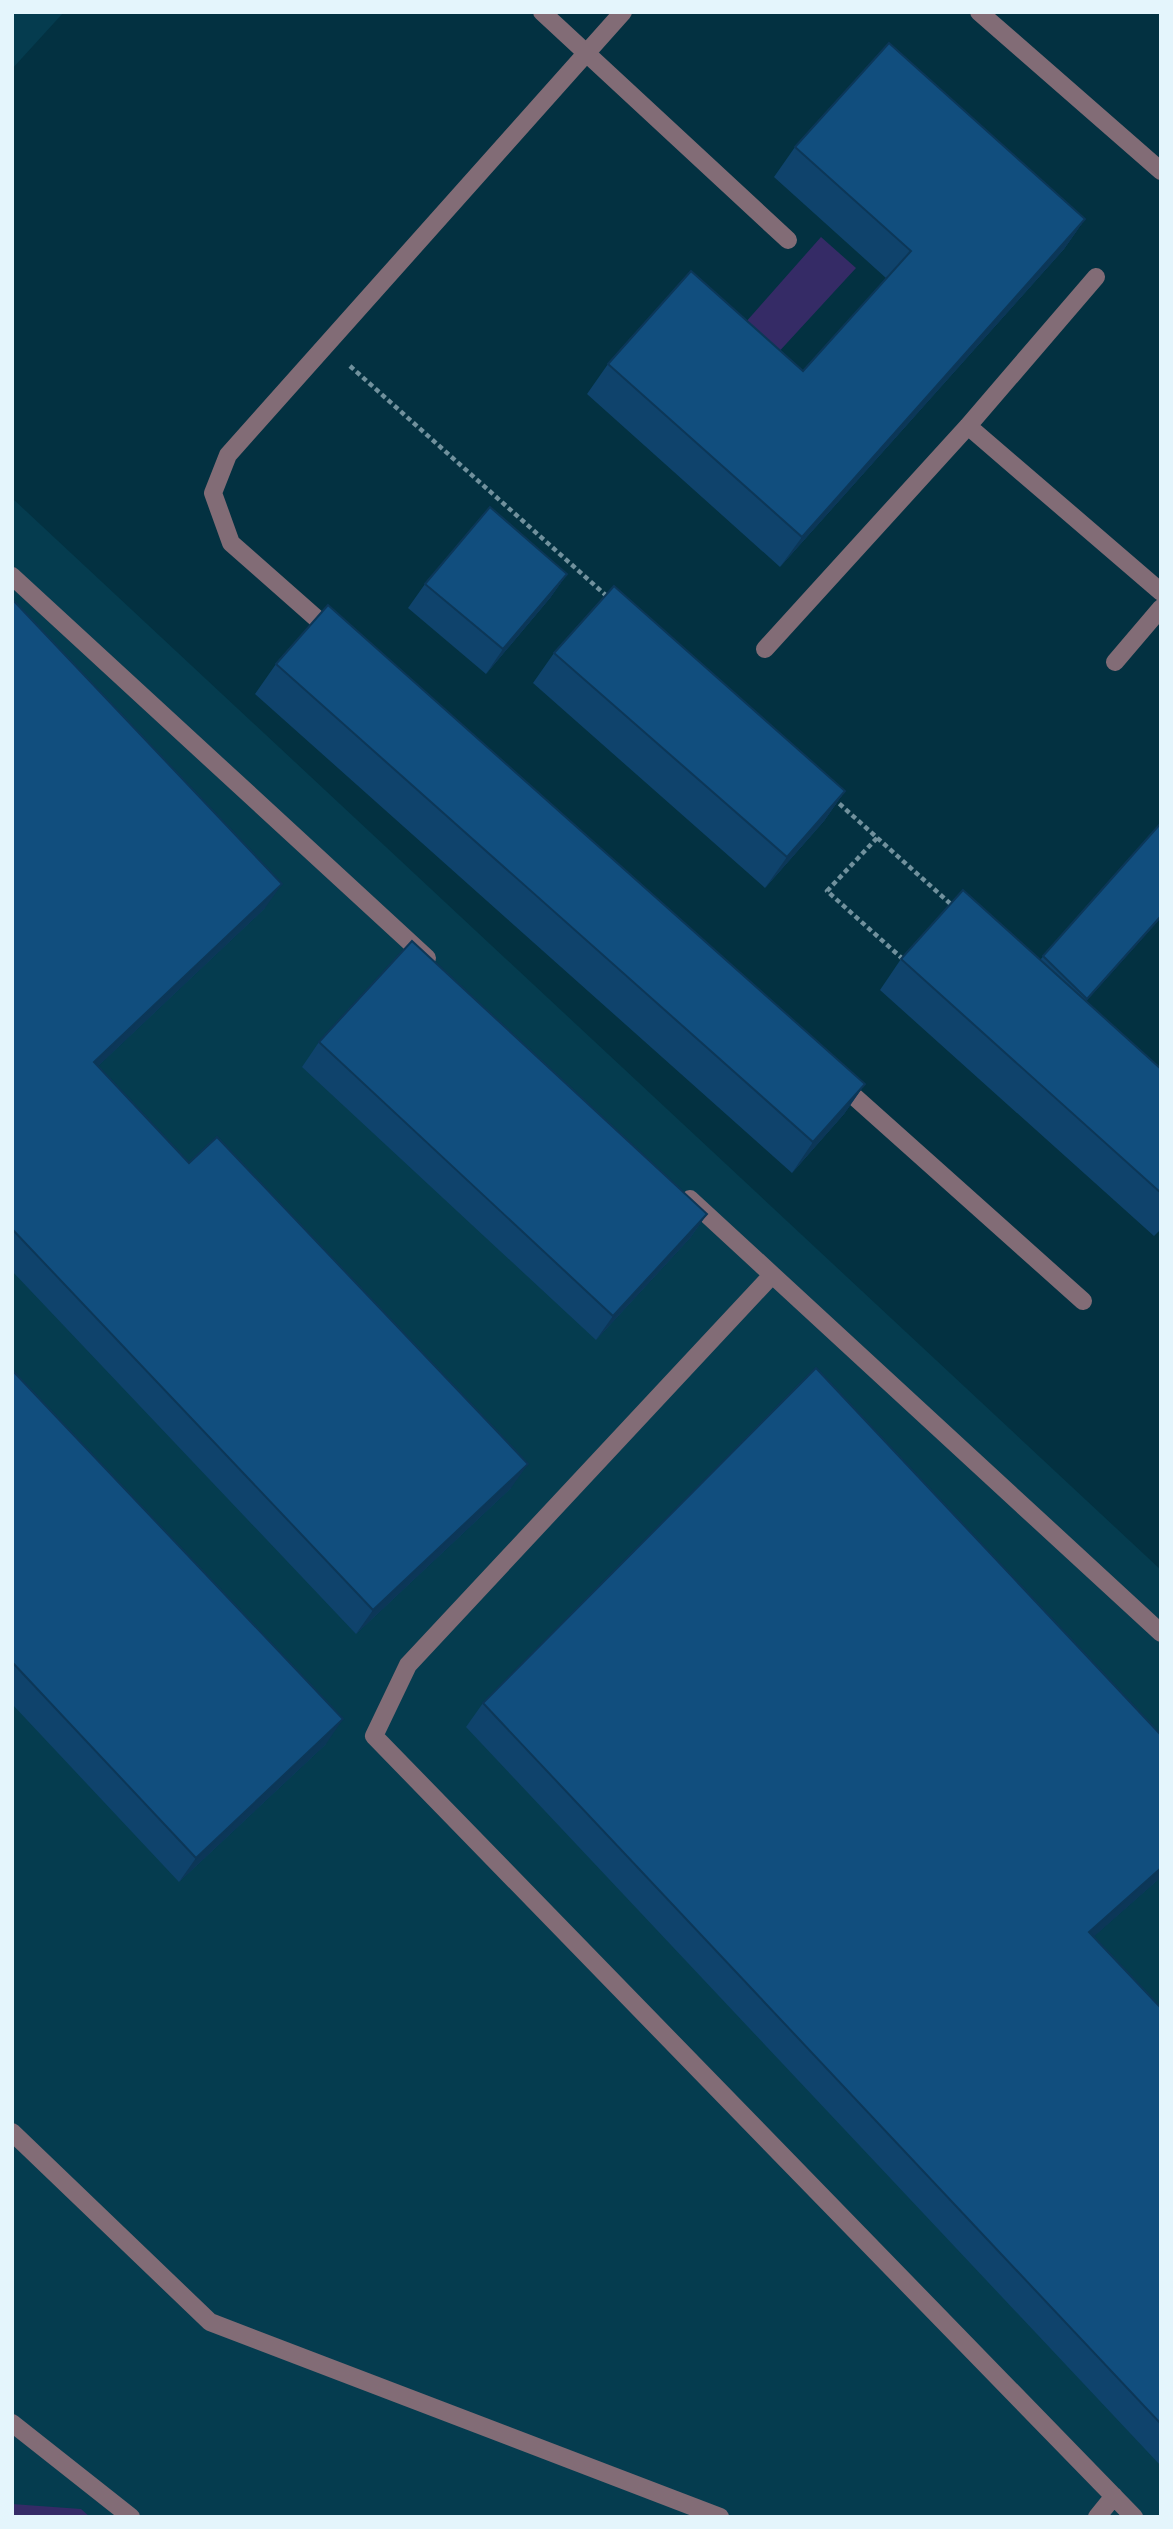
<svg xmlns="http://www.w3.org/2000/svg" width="1173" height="2529" font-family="'Nunito Sans',sans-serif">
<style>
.built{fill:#053c4f}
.green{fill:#352b66}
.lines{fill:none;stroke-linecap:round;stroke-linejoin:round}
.path{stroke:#71919d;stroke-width:4.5;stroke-dasharray:5 3.5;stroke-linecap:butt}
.service{stroke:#826c76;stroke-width:18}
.wall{fill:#0f436c}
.shaded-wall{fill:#0c3758}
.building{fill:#114e7e;stroke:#0c3758;stroke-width:2}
</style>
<rect width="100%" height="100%" fill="#033141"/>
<path class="built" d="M12 12H64L12 69Z
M12 498 1161 1570V2517H12Z"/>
<path class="green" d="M821 237 856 268 763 369 730 340Z
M12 2504 81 2509 90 2517H12Z"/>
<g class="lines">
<path class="path" d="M350 366 610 599
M833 798 954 907
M877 838 827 891 905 961"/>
<path class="service" d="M542 12 788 240
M979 12 1161 171
M968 426 1161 592
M12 576 427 958
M333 633 231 543 213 493 228 455 623 12
M765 649 968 426 1096 277
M1115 662 1161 608
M838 1082 1083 1301
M690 1199 1161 1633
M772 1275 408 1665 374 1736 1134 2517
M12 2132 210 2322 720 2517
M12 2423 131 2517
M1097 2517 1114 2496"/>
</g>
<path class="wall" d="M795 147 1085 219 1064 249 780 567 587 394 608 364 803 371 886 278 774 177Z
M567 574 550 598 486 674 408 608 425 584Z
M12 599 265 908 98 1066 189 1163 511 1488 356 1634 12 1271Z
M554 653 845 791 824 821 765 888 533 683Z
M276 664 865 1084 844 1114 792 1173 255 694Z
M1161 823 1086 1001 1161 1069V1229L1154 1236 880 990 901 959 1040 960Z
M319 1042 707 1214 690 1238 596 1340 302 1067Z
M12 1370 326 1744 179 1882 12 1704Z
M483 1703 1161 1735V1877L1093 1937 1161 2008V2466L466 1727Z"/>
<path class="shaded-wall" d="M1085 219 1064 249 780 567 802 537Z
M567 574 550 598 486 674 503 649Z
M845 791 824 821 765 888 787 857Z
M282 884 265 908 77 1086 94 1062Z
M1161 916V918L1081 1007 1087 999Z
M865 1084 844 1114 792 1173 813 1142Z
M707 1214 690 1238 596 1340 613 1316Z
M528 1464 511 1488 356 1634 373 1610Z
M343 1719 326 1744 179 1882 196 1858Z
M1161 1868V1877L1072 1956 1089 1932Z"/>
<path class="building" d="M889 43 1085 219 802 537 608 364 691 271 803 371 911 251 795 147Z
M490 507 567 574 503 649 425 584Z
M614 586 845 791 787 857 554 653Z
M12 599 282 884 94 1062 189 1163 217 1137 528 1464 373 1610 12 1229Z
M328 605 865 1084 813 1142 276 664Z
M1161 823V916L1087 999 1043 956Z
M963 890 1161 1069V1193L901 959Z
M412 941 707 1214 613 1316 319 1042Z
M816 1368 1161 1735V1868L1089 1932 1161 2008V2424L483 1703Z
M12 1370 343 1719 196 1858 12 1662Z"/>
<rect width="1173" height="2529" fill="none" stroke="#e4f5fc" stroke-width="28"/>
</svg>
